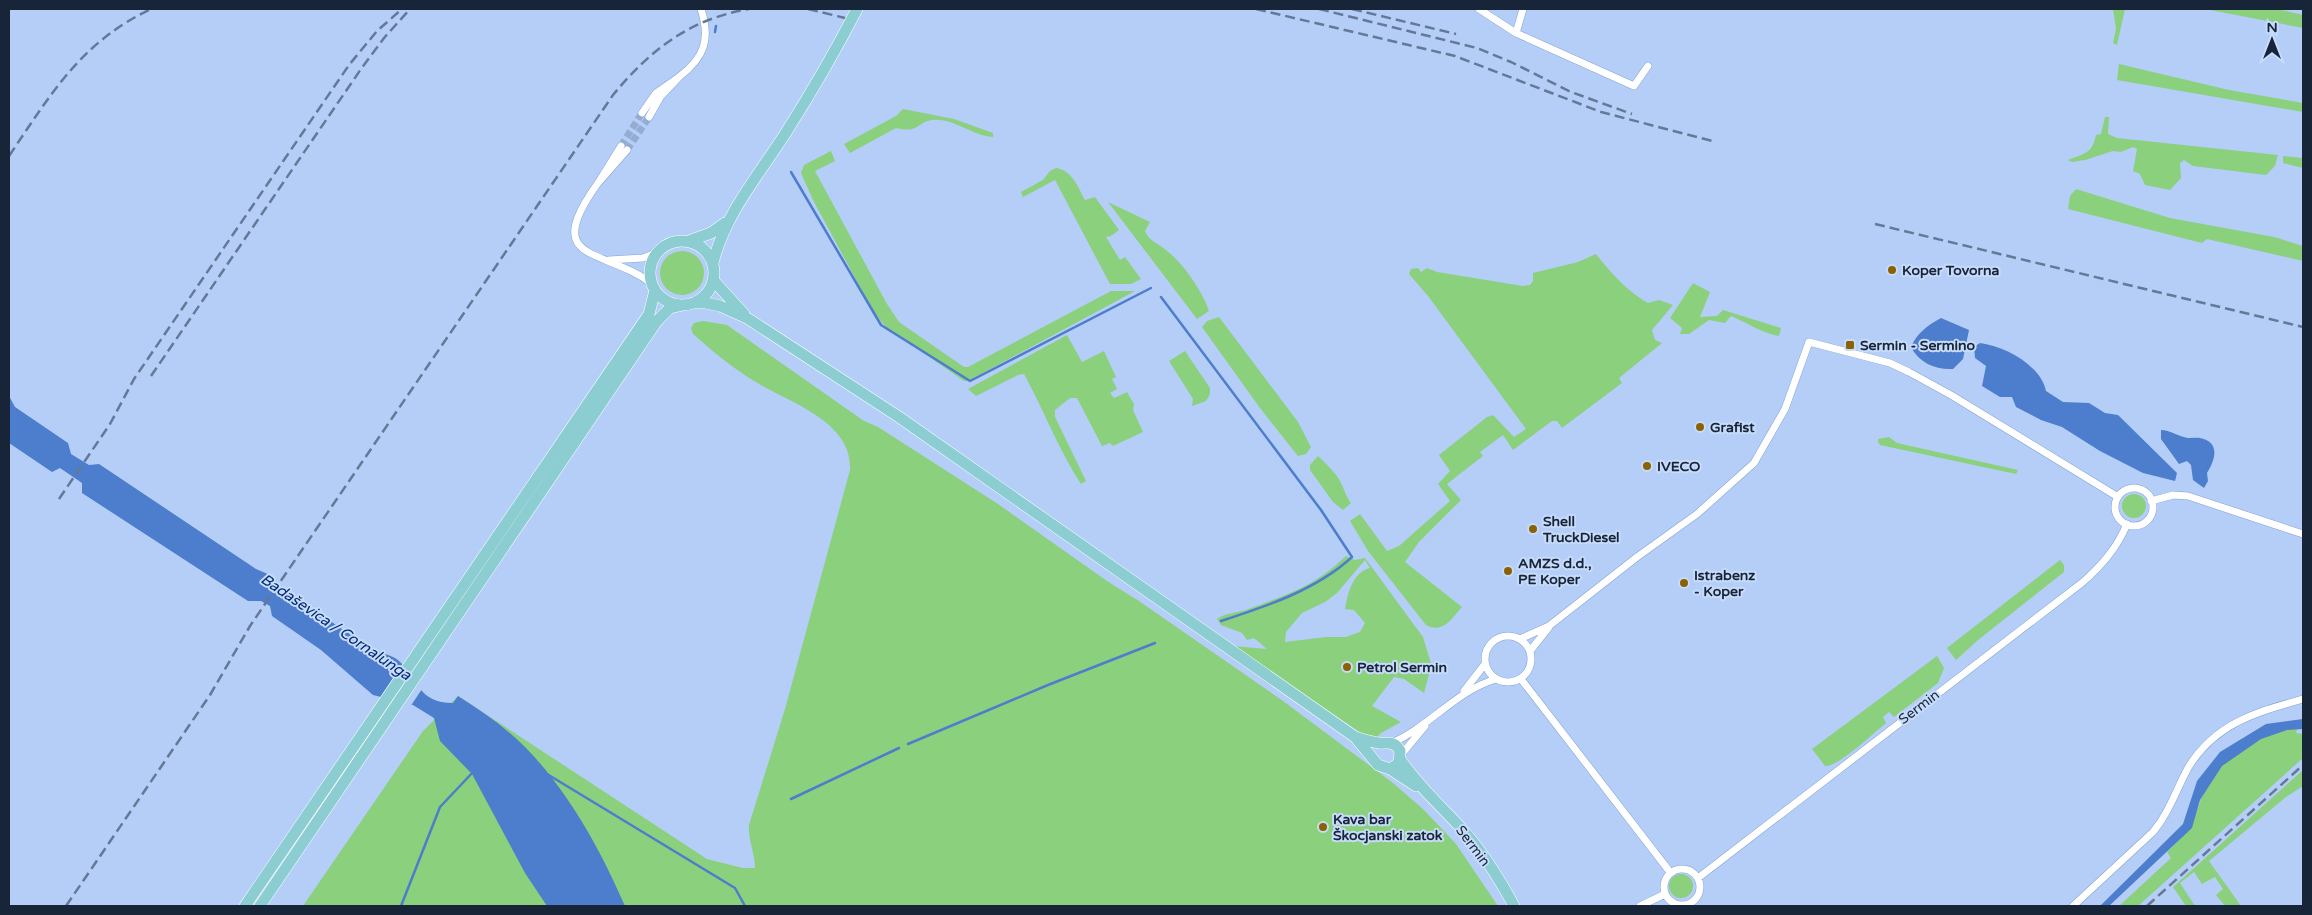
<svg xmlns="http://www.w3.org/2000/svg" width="2312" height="915" font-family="'Varela Round',sans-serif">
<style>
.green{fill:#8bd07c;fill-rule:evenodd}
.water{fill:#4d7dcd}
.pier{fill:#b4cef8}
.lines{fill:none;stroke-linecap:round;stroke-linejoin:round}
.stream{stroke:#4d7dcd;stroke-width:2.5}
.street-tunnel{stroke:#95acd1;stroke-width:7;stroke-dasharray:7 3.5;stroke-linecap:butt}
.street-casing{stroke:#83a2d4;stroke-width:8}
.primary-casing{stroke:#fff;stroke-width:12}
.street{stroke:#fff;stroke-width:7}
.primary{stroke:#8bcdd0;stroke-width:11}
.rail{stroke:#657897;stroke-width:2.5;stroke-dasharray:10 5;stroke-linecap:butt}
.poi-dot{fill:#8a6202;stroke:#c7dbfb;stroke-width:2}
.labels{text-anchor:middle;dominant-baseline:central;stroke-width:4;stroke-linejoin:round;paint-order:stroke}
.poi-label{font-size:14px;font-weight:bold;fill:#182437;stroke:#c7dbfb;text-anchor:start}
.street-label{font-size:14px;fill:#182437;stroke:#c7dbfb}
.water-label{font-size:15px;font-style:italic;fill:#002b72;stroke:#c7dbfb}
</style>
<rect width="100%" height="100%" fill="#b4cef8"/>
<path class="green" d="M2113 9H2125L2117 45 2113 43 2116 29Z
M2205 9H2277L2303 15V28Z
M2119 64 2229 90 2303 103V112L2117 80Z
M903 109 954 119 993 133V137C972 136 954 118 933 120 917 121 920 134 896 128L850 153 844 144 896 116Z
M2105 117H2109L2108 134 2117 138 2278 155 2275 166 2266 175 2193 166 2184 160 2180 163 2181 178 2170 190 2145 185 2140 174 2133 171 2137 149 2133 147 2121 152 2113 151 2085 160 2072 162 2068 160C2085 153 2092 154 2096 135L2101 134Z
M831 151 835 161 815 171 887 304 899 322 964 367H968L1111 291H1135L968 381H964L886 327 874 313 813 200 801 173 804 165Z
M2283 156 2303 158V168L2283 163Z
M1056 168C1072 170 1078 187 1085 200L1095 197 1119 230 1111 236 1106 237 1120 260 1125 257 1141 279 1131 284H1110L1055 180 1023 197 1021 192 1043 180 1050 171Z
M2076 189 2170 218 2274 237 2303 246V261L2207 239 2202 243 2068 209 2070 196Z
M1108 202 1150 222 1145 231C1150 242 1158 243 1167 251 1183 263 1203 292 1209 311L1197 319Z
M660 273a22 22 0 1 1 44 0a22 22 0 1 1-44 0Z
M1596 254C1610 272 1628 292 1648 303L1659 300 1673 305 1652 330 1655 340 1662 343 1619 378 1622 383 1562 428 1557 421H1552L1513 450 1503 435 1480 452 1483 456 1447 484 1461 500 1419 542 1405 562 1462 607C1451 619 1443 634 1426 625L1368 551 1350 521 1360 514 1387 551 1399 546 1450 501 1438 484 1450 471 1439 455 1487 417 1493 415 1514 437 1526 429 1428 296 1409 274 1411 269 1418 268 1421 272 1427 268 1437 272 1523 286 1530 285 1533 281V273L1578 262Z
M1693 283 1710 292 1700 317 1717 316 1723 310 1781 328 1779 336C1761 333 1748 323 1731 316L1725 323 1709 320 1689 334H1680L1682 328 1670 318Z
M1219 317 1298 422 1311 447 1306 454 1298 456 1260 408 1202 327 1207 321Z
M703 321 727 325 864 421 878 427 998 504 1107 581 1139 601 1283 701 1393 783 1424 810 1456 844 1498 906H303L423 731 458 696 707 859 743 868H755C755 853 748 841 749 825L785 709 850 470C853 421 788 402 754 381 733 368 712 351 693 334L691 328 694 323Z
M1067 335 1082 362 1104 351 1116 377 1112 379 1117 389 1110 393 1114 398 1127 392 1134 404 1133 410 1143 432 1113 446 1110 443 1102 446 1077 398H1070L1055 410V417L1086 481 1081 484C1058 449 1044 410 1024 374L1018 375 976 396 968 389Z
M1185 351 1210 388V394L1206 401 1192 406 1193 399 1169 361Z
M1889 437 1897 443 2018 470 2016 474 1880 445 1878 442V439Z
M1318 456C1327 465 1337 473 1342 485 1345 492 1346 496 1351 503L1343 510 1333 502 1310 470V465Z
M2122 506a12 12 0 1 1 24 0a12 12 0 1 1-24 0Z
M1346 556 1355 560 1365 558 1423 637 1433 670 1429 674 1424 693 1404 679 1394 677 1372 706 1401 722 1381 733 1373 741 1232 646 1267 649 1254 638 1247 640 1242 633 1221 625 1217 619C1225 613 1236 613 1246 610 1288 594 1312 588 1346 556ZM1365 560 1370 568C1352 573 1348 593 1345 609L1354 610 1365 623 1360 632 1346 637H1326L1285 642 1286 632 1302 613 1325 602 1337 593Z
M2060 560 2064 565V572L1978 640 1956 660 1947 648Z
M1937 656 1944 668 1938 683 1894 717 1889 712 1883 717 1886 723C1875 732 1838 767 1825 766L1812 749Z
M2283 728 2297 729 2296 733 2303 734V758L2138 906H2119L2171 858 2167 852C2174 845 2182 838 2188 830 2198 815 2200 796 2209 780 2221 758 2260 736 2283 728Z
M2303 770V786L2286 797 2209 861 2241 906H2225L2216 895 2223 889 2215 877 2202 884 2194 872 2180 883 2195 906H2186L2173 887Z
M1669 886a12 12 0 1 1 24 0a12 12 0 1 1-24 0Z"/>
<path class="water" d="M1941 318 1969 330 1963 359 1953 369C1936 370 1919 363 1911 347 1917 333 1928 325 1941 318Z
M1980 343C2004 346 2041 365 2046 391L2063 402 2089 403 2105 413 2118 415 2177 473 2175 481 2143 473 2100 451 2062 427 2041 420 2016 407 2012 397H2000L1982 386 1986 366 1975 358 1974 347Z
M9 396 15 407 68 443 71 454 89 465 99 464 256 569 270 575 271 588 280 593 292 594C320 613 348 635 378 651 384 654 394 656 399 661 419 680 418 703 453 703L458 696C482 711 505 727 525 747 569 792 600 849 625 906H547L525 873 472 774 440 741 434 718 413 705 373 695 321 650 272 616 270 606 261 601H248L82 493V483L60 468 52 472 9 443Z
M2161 430C2169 430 2176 435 2184 437 2189 439 2195 437 2200 438 2221 442 2215 460 2207 473L2208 481 2204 488 2193 480 2191 465 2187 461 2179 464 2161 439Z
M2303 719V729L2287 730 2261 739 2222 766 2200 800 2192 828 2109 906H2100L2183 824 2197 781 2220 752 2266 724Z"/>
<path class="pier" d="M403 663 422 689 410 707 379 699Z"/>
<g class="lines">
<path class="stream" d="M715 32 716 26
M791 172 881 325 970 381 1151 288
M1161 297 1321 510 1352 557C1316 590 1267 606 1221 621
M908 744 1048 685 1155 643
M547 774 735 888 745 906
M791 799 899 748
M401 906 440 807 474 771"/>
<path class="street-tunnel" d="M621 146 642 113
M627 150 649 117"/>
<g class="street-casing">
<path id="street" d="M1479 9 1516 33 1634 86 1648 66
M1516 33 1523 9
M679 77C704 58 711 40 701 9
M642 113 656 93 679 77 661 96 649 117
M621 146 598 183 627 150
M598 183C539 265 605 247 652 284
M609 260 643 258 658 252
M2115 507a19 19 0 1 1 38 0a19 19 0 1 1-38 0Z
M2151 501 2173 495 2188 496 2303 534
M1485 659a23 23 0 1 1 46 0a23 23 0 1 1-46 0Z
M1520 639 1549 626 1637 557 1697 514 1754 463 1785 409 1809 342 1890 363 1909 372 1951 395 2118 497
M1530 651 1549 627
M1521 679 1670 872
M1464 691 1485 664
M1392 743C1430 726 1456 691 1496 679
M1401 755 1425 726
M1664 887a18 18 0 1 1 36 0a18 18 0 1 1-36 0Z
M1698 878 2083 582C2102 565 2117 548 2127 524
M1640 906 1665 894
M2073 906 2153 832C2169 813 2176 790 2188 768 2215 723 2257 712 2303 699"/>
</g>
<g class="primary-casing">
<path id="primary" d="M689 241 711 233 725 223
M650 273a32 32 0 1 1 64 0a32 32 0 1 1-64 0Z
M713 263C725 214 758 176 785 134 811 93 835 52 857 9
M713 280 744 314
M693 303H706L720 306 747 318 899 417 1355 737 1378 765 1390 769 1399 763 1400 751C1394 740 1388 744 1379 743 1371 742 1362 739 1355 737
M1400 759C1418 786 1441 806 1462 829 1482 851 1500 880 1514 906
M1390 769 1416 786
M245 906 649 314 655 290
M260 906 657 321 670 308 683 305"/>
</g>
<use href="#street" class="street"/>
<use href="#primary" class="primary"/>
<path class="rail" d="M808 9 845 18
M1256 9 1455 56 1601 112 1716 142
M1319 9 1477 48 1511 62 1571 92 1632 114
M1352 9 1456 34
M9 156C51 94 81 42 151 9
M1875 224 2303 327
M151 376 361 69 384 38 410 9
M59 499 110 424 134 379 349 65 377 31 402 9
M66 906 210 695 250 626 613 95C651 49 690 19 749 9
M2147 906 2303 765"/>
</g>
<g class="poi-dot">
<circle cx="1892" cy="270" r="5"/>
<rect x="1845" y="340" width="10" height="10" rx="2.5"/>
<circle cx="1700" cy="427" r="5"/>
<circle cx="1647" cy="466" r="5"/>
<circle cx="1533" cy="529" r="5"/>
<circle cx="1508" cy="571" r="5"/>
<circle cx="1684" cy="583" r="5"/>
<circle cx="1347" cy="667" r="5"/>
<circle cx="1323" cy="827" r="5"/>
</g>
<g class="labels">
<g class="poi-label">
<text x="1902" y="270">Koper Tovorna</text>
<text x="1860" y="345">Sermin - Sermino</text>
<text x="1710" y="427">Grafist</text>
<text x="1657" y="466">IVECO</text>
<text x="1543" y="521">Shell<tspan x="1543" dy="16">TruckDiesel</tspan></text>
<text x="1518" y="563">AMZS d.d.,<tspan x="1518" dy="16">PE Koper</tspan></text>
<text x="1694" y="575">Istrabenz<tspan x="1694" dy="16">- Koper</tspan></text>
<text x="1357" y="667">Petrol Sermin</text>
<text x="1333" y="819">Kava bar<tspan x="1333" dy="16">Škocjanski zatok</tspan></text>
</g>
<g class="street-label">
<text transform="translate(1919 707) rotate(-37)">Sermin</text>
<text transform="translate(1473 846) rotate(53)">Sermin</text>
</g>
<g class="water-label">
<text transform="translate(336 627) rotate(34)">Badaševica / Cornalunga</text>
</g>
</g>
<rect width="2312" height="915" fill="none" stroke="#182437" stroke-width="20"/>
<g transform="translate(2272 40)" stroke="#c7dbfb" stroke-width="4" paint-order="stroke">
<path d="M0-4L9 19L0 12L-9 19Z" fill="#182437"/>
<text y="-8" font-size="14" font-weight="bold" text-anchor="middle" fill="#182437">N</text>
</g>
</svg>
